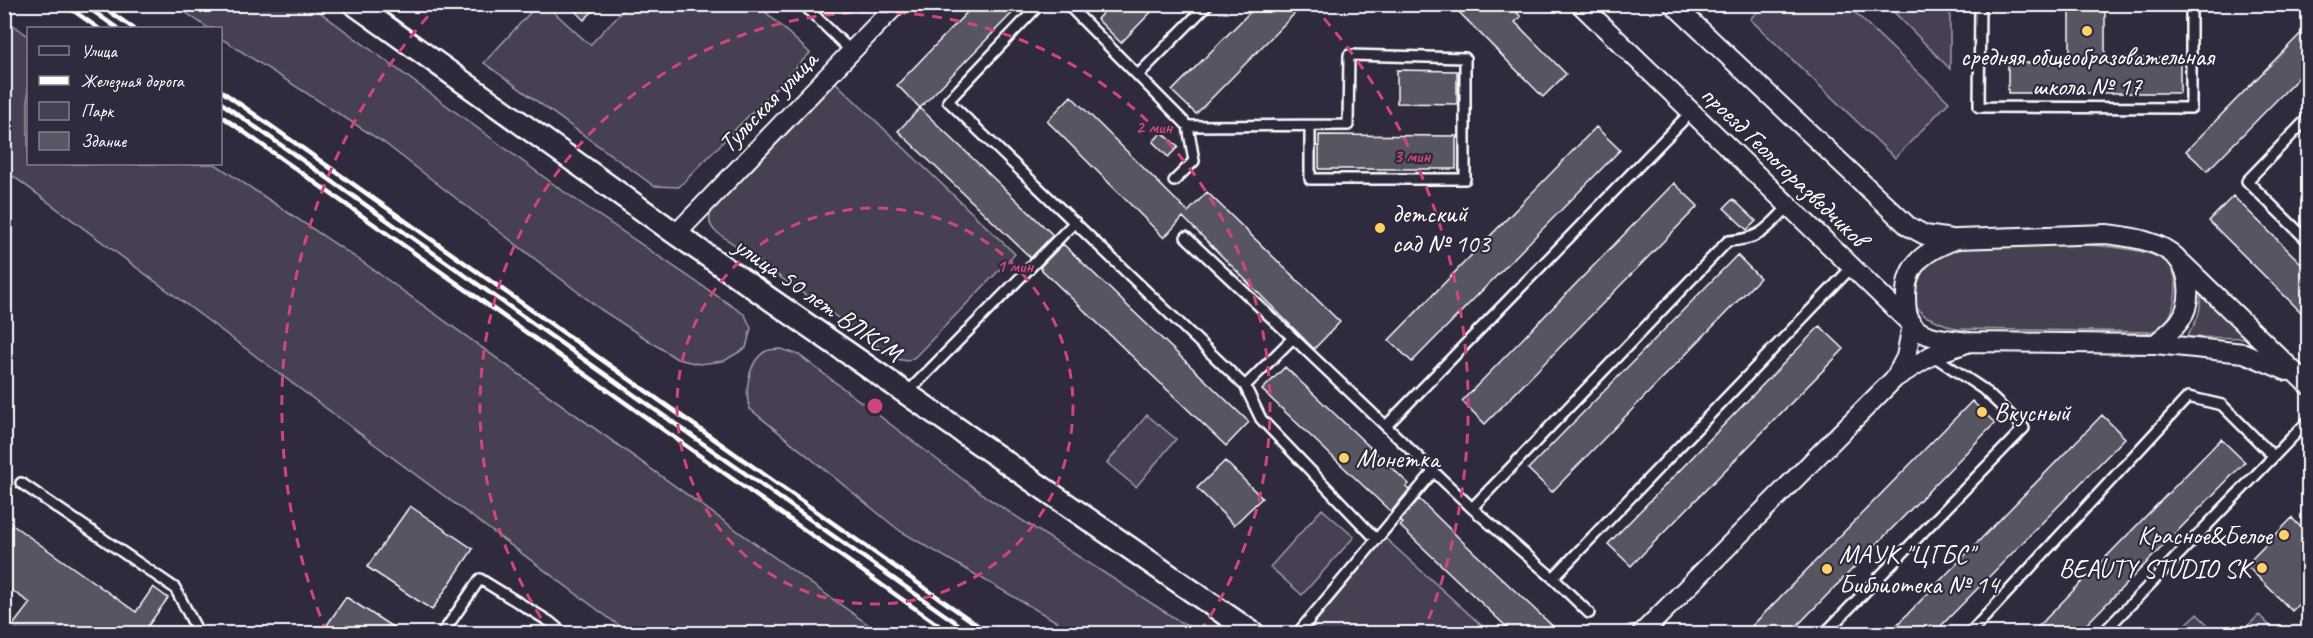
<svg xmlns="http://www.w3.org/2000/svg" width="2313" height="638" font-family="Caveat,sans-serif">
<style>
.green{fill:#464152;stroke:#a2a0a8;stroke-width:1.5}
.building{fill:#595564;stroke:#fff;stroke-width:1.5}
.lines{fill:none;stroke-linecap:round;stroke-linejoin:round}
.service-casing{stroke:#fff;stroke-width:14}
.minor-casing{stroke:#fff;stroke-width:22}
.tertiary-casing{stroke:#fff;stroke-width:26}
.service{stroke:#2f2a3d;stroke-width:9}
.minor{stroke:#2f2a3d;stroke-width:18}
.tertiary{stroke:#2f2a3d;stroke-width:21}
.rail{stroke:#fff;stroke-width:4.5}
.ring{fill:none;stroke:#ce467c;stroke-width:3;stroke-dasharray:10 8}
.poi-dot{fill:#ffd166;stroke:#2f2a3d;stroke-width:2}
.labels{text-anchor:middle;dominant-baseline:central;stroke-width:4.5;stroke-linejoin:round;paint-order:stroke}
.poi-label{font-size:26px;fill:#fff;stroke:#2f2a3d;text-anchor:start}
.street-label{font-size:26px;fill:#fff;stroke:#2f2a3d}
.centre{fill:#ce467c;stroke:#2f2a3d;stroke-width:3}
.ring-label{font-size:18px;text-anchor:middle;font-weight:bold;fill:#ce467c;stroke:#2f2a3d;stroke-width:4.5;stroke-linejoin:round;paint-order:stroke}
</style>
<rect width="100%" height="100%" fill="#2f2a3d"/>
<filter id="ink" filterUnits="userSpaceOnUse"><feTurbulence type="fractalNoise" baseFrequency=".0167" numOctaves="2"/><feDisplacementMap in="SourceGraphic" scale="12" xChannelSelector="R" yChannelSelector="G"/><feConvolveMatrix kernelMatrix="1 2 1 2 8 2 1 2 1" color-interpolation-filters="sRGB"/></filter>
<g filter="url(#ink)">
<path class="green" d="M538 4 546 5 590 45 628 5H758L810 53 679 187 654 186 484 63Z
M175 5H310L563 191 745 315 751 328 746 348 724 361 699 364 677 359 600 309 383 142 225 41 221 38 220 28H208Z
M1764 5H1847L1949 102 1895 158 1750 19Z
M1887 5H1950V69Z
M5 19 28 36V164H215L364 263 880 633H629L5 170Z
M834 81 1015 254 915 357 908 361 896 359 715 231C709 225 708 217 713 209Z
M2054 244C2080 244 2147 246 2167 262 2176 270 2177 286 2175 297 2173 314 2168 324 2152 332L1956 329 1925 316 1915 306 1912 295 1915 280 1922 270 1933 260 1959 249Z
M2200 290 2249 338 2186 337C2198 322 2202 310 2200 290Z
M781 349 799 355 989 499 1198 633H1076L900 531 750 409C744 392 748 361 766 351 771 349 776 349 781 349Z
M1147 415 1176 439 1136 487 1107 463Z
M1322 509 1354 537 1302 595 1270 567Z
M1385 538 1490 633 1317 634 1310 629Z
M2197 614 2216 633H2177Z
M2259 615 2277 633H2240Z"/>
<path class="building" d="M568 4H600L584 20Z
M975 4H1021L920 108 897 85Z
M1111 4H1159L1121 43 1097 19Z
M1258 4H1304L1196 114 1172 91Z
M1451 4H1509L1521 17 1515 22 1566 74 1543 97Z
M2070 4H2105V58H2180V93H2008V63H2070Z
M2308 26V68L2207 171 2186 151Z
M1397 70 1457 71V104L1397 103Z
M1071 96 1188 212 1207 192 1340 322 1314 349 1183 217 1164 238 1047 121Z
M920 108 1053 235 1031 258 898 131Z
M1596 127 1620 150 1412 362 1389 340Z
M1162 132 1178 147 1168 157 1153 142Z
M1319 135 1456 136V169H1319Z
M1674 183 1698 206 1485 424 1462 401Z
M2233 196 2308 270V319L2209 221Z
M1733 199 1756 221 1747 230 1724 208Z
M1063 244 1249 422 1226 446 1043 271 1040 267Z
M1737 255 1760 278 1552 492 1528 469Z
M1820 326 1844 349 1631 566 1608 544Z
M1285 367 1409 484 1406 487 1409 490 1391 512 1262 390Z
M1972 401 1995 423 1790 633H1745Z
M2102 415 2125 438 1934 633H1889Z
M2221 439 2245 462 2078 633H2032Z
M1225 461 1262 498 1234 525 1197 488Z
M1419 499 1463 542 1560 633H1513L1400 526 1403 523 1400 521Z
M410 506 473 549 432 610 367 567Z
M2292 518 2308 535V595L2292 611 2246 565Z
M4 519 136 612 153 587 168 598 143 633H7L30 603 4 585Z
M346 597 402 633H340L327 625Z"/>
<g class="lines">
<g class="service-casing">
<path id="service" d="M1040 4 948 101 1245 386 1261 419 1376 539
M1067 4 1188 126 1348 125 1349 55 1465 58V179H1310V126
M1980 4 1979 107 2191 108V4
M808 9 852 52
M1139 74 1208 4
M2308 118 2247 181 2308 241
M1174 181 1194 161 1188 126
M1186 237 1293 338
M1245 386 1293 338 1472 508 1553 578 1852 267
M907 393 1075 222
M1386 426 1691 112
M21 483 175 588 199 634
M1472 508 1728 241C1762 239 1766 229 1789 206
M1553 578 1589 613
M4 611 6 609
M442 634 480 579 550 622 564 634
M1297 634 1434 471
M1824 634 2024 428 1983 389 1932 355
M1969 634 2188 397 2222 405 2273 456
M2102 634 2308 421"/>
</g>
<g class="minor-casing">
<path id="minor" d="M1580 4 1912 325 1906 357 1895 378
M1673 4 1908 226 1925 235 1952 239
M676 234 897 4
M2182 263 2308 385
M2155 344 2244 353 2287 371
M1641 634 1895 378 1932 355 1970 342 2155 344C2163 337 2172 331 2179 322 2192 305 2192 273 2176 257 2158 240 2130 237 2106 234L1957 239C1927 250 1905 263 1906 297 1906 306 1907 318 1912 325 1923 339 1953 340 1970 342"/>
</g>
<g class="tertiary-casing">
<path id="tertiary" d="M354 4 676 234 1254 634"/>
</g>
<use href="#service" class="service"/>
<use href="#minor" class="minor"/>
<use href="#tertiary" class="tertiary"/>
<path class="rail" d="M64 4 98 28
M83 4 117 28
M99 4 133 28
M220 90 990 634
M220 102 972 634
M220 115 951 634"/>
</g>
</g>
<g class="ring">
<circle cx="875" cy="406" r="198"/>
<path d="M551 633A395 395 0 1 1 1199 633"/>
<path d="M327 633A593 593 0 0 1 438 5M1312 5A593 593 0 0 1 1423 633"/>
</g>
<g class="poi-dot">
<circle cx="2087" cy="31" r="6"/>
<circle cx="1380" cy="228" r="6"/>
<circle cx="1982" cy="412" r="6"/>
<circle cx="1344" cy="458" r="6"/>
<circle cx="2284" cy="535" r="6"/>
<circle cx="2262" cy="568" r="6"/>
<circle cx="1827" cy="569" r="6"/>
</g>
<g class="labels">
<g class="poi-label">
<text x="2087" y="56" text-anchor="middle">средняя общеобразовательная<tspan x="2087" dy="30">школа № 17</tspan></text>
<text x="1392" y="213">детский<tspan x="1392" dy="30">сад № 103</tspan></text>
<text x="1994" y="412">Вкусный</text>
<text x="1356" y="458">Монетка</text>
<text x="2272" y="535" text-anchor="end">Красное&amp;Белое</text>
<text x="1839" y="554">МАУК "ЦГБС"<tspan x="1839" dy="30">Библиотека № 14</tspan></text>
<text x="2250" y="568" text-anchor="end">BEAUTY STUDIO SK</text>
</g>
<g class="street-label">
<text transform="translate(768 102) rotate(-46)">Тульская улица</text>
<text transform="translate(1784 166) rotate(44)">проезд Геологоразведчиков</text>
<text transform="translate(818 299) rotate(35)">улица 50 лет ВЛКСМ</text>
</g>
</g>
<circle cx="875" cy="406" r="9" class="centre"/>
<g class="ring-label">
<text x="1154" y="133">2 мин</text>
<text x="1412" y="162">3 мин</text>
<text x="1015" y="272">1 мин</text>
</g>
<rect width="2313" height="638" fill="none" stroke="#2f2a3d" stroke-width="24"/>
<rect x="12" y="12" width="2289" height="614" fill="none" stroke="#fff" stroke-width="2" filter="url(#ink)"/>
<rect x="27" y="27" width="195" height="138" fill="#2f2a3d" stroke="#827f8b" stroke-width="1.5"/>
<rect x="39" y="46" width="30" height="9" fill="#2f2a3d" stroke="#827f8b" stroke-width="1.5"/>
<text x="81" y="57" font-size="18" fill="#ffffff">Улица</text>
<rect x="39" y="76" width="30" height="9" fill="#ffffff" stroke="#827f8b" stroke-width="1.5"/>
<text x="81" y="87" font-size="18" fill="#ffffff">Железная дорога</text>
<rect x="39" y="102" width="30" height="18" fill="#464152" stroke="#827f8b" stroke-width="1.5"/>
<text x="81" y="117" font-size="18" fill="#ffffff">Парк</text>
<rect x="39" y="132" width="30" height="18" fill="#595564" stroke="#827f8b" stroke-width="1.5"/>
<text x="81" y="147" font-size="18" fill="#ffffff">Здание</text>
</svg>
